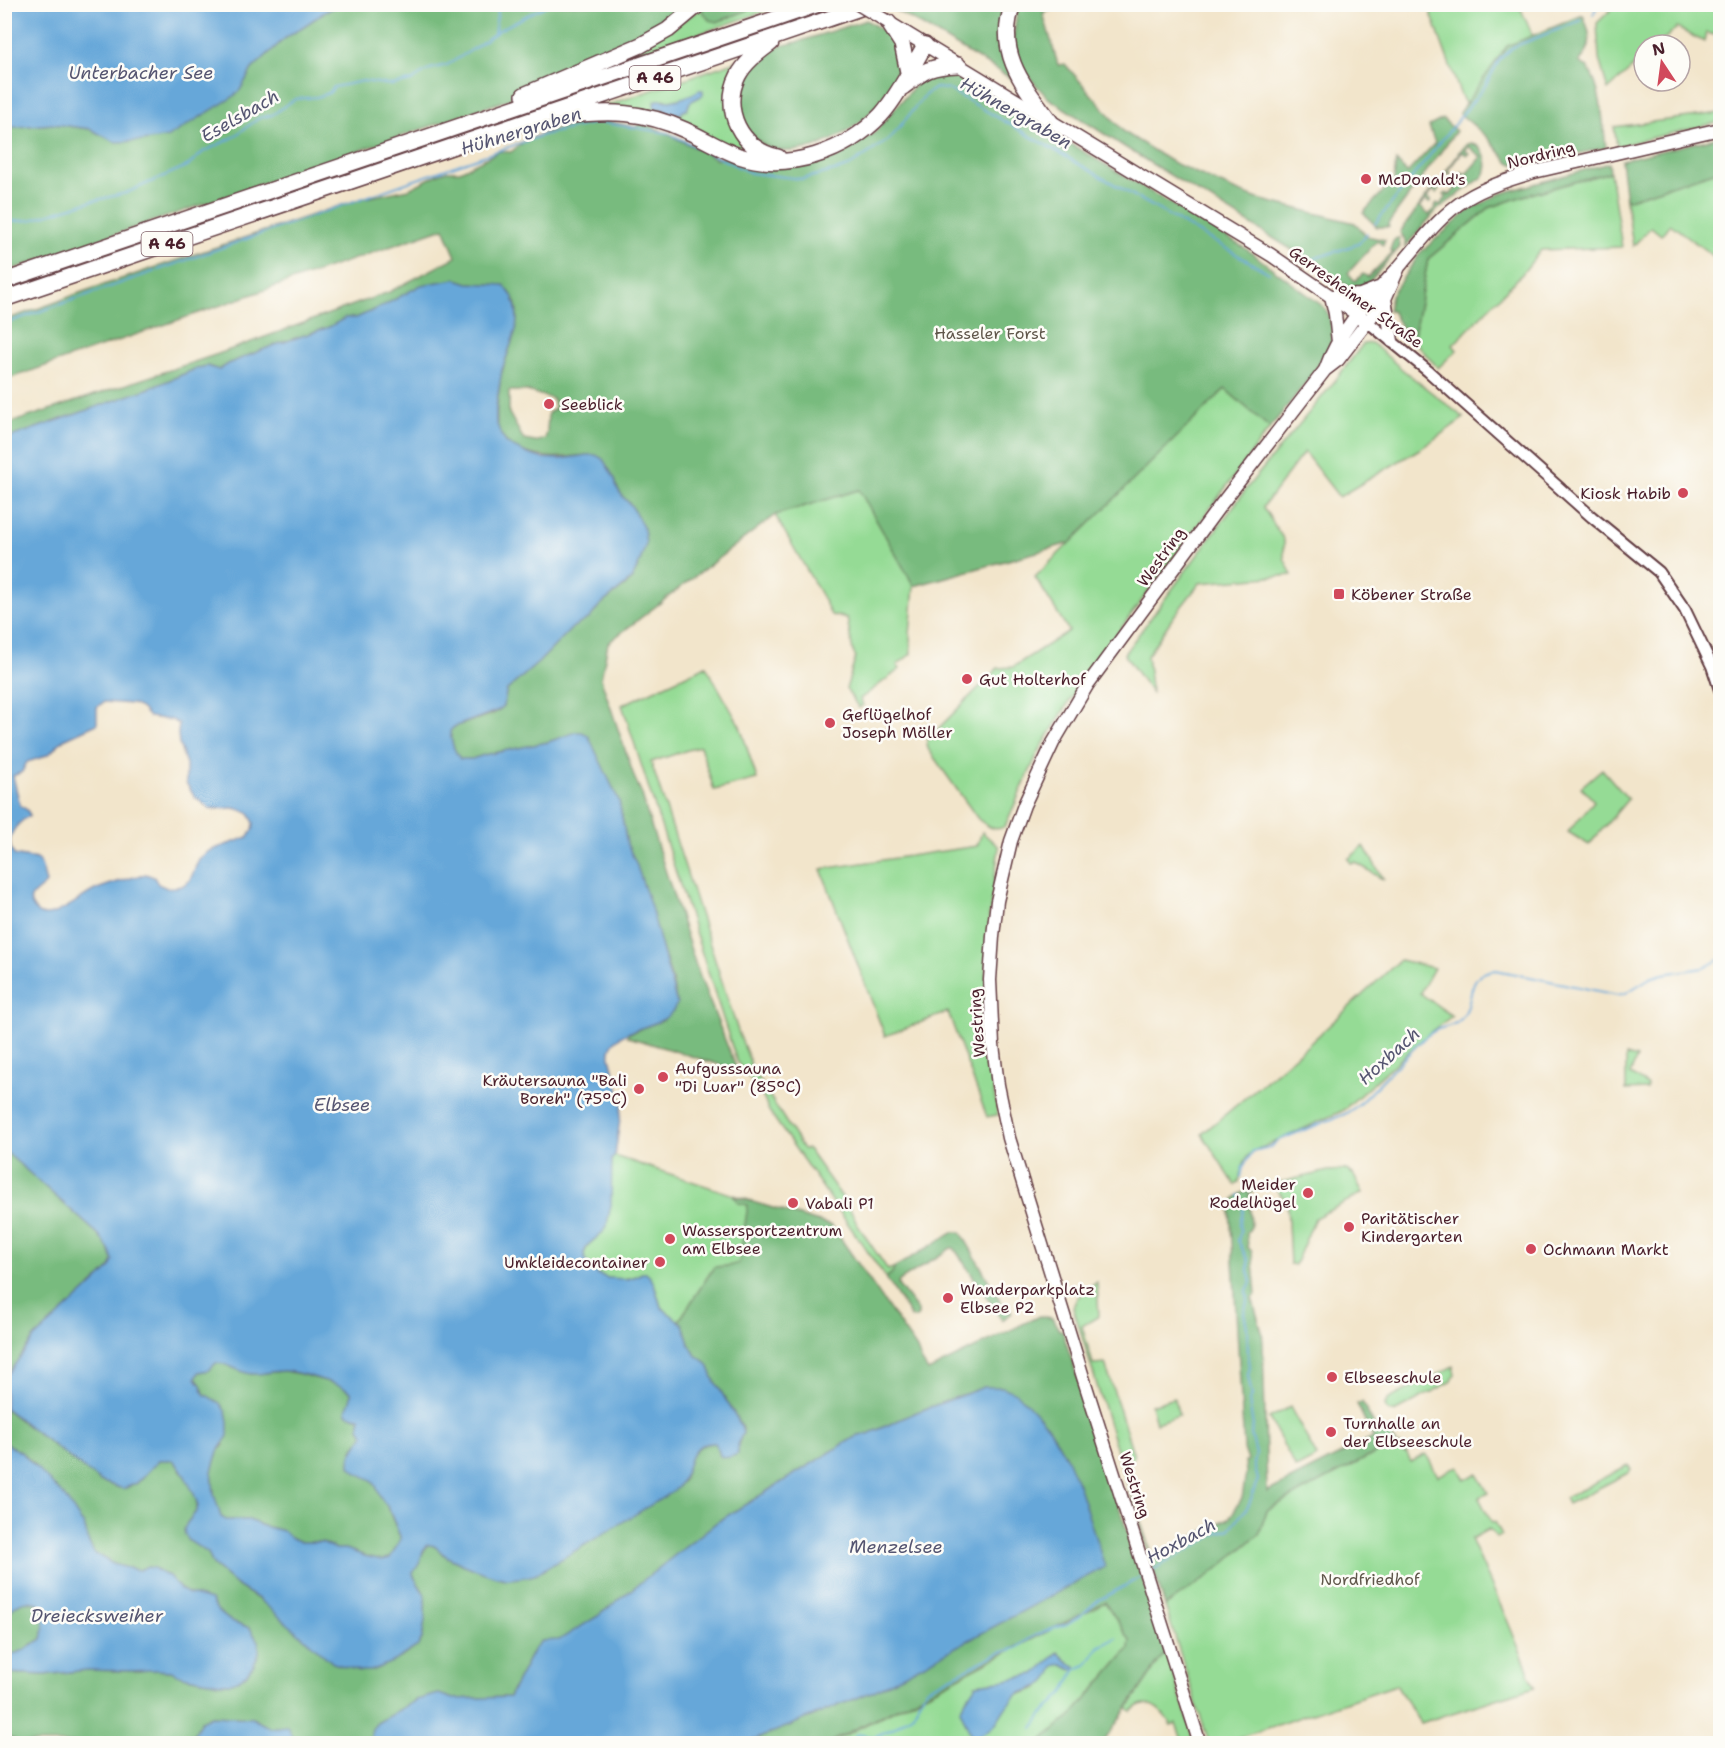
<svg xmlns="http://www.w3.org/2000/svg" width="1725" height="1748" font-family="'Shantell Sans',sans-serif">
<style>
.green{fill:#95db95;stroke:#707d60;stroke-width:1.5;fill-rule:evenodd}
.forest{fill:#78bb7e;stroke:#616d54;stroke-width:1.5;fill-rule:evenodd}
.water{fill:#66a7d9;stroke:#586382;stroke-width:1.5;fill-rule:evenodd}
.lines{fill:none;stroke-linecap:round;stroke-linejoin:round}
.stream{stroke:#66a7d9;stroke-width:2}
.tertiary-casing{stroke:#633d43;stroke-width:14}
.secondary-casing{stroke:#633d43;stroke-width:15}
.motorway-casing{stroke:#633d43;stroke-width:18}
.tertiary{stroke:#fff;stroke-width:10}
.secondary{stroke:#fff;stroke-width:12}
.motorway{stroke:#fff;stroke-width:15}
.rail{stroke:#4a1f2b;stroke-width:2;stroke-dasharray:9 4.5;stroke-linecap:butt}
.secondary-bridge-casing{stroke:#633d43;stroke-width:15;stroke-linecap:butt}
.secondary-bridge{stroke:#fff;stroke-width:12}
.poi-dot{fill:#d1495b;stroke:#fdfcf7;stroke-width:2}
.labels{text-anchor:middle;dominant-baseline:central;stroke-width:5;stroke-linejoin:round;paint-order:stroke}
.shield{fill:#fdfcf7;stroke:#806168;stroke-width:1.5}
.shield-label{font-size:15px;font-weight:bold;fill:#4a1f2b}
.street-label{font-size:16px;fill:#4a1f2b;stroke:#fdfcf7}
.poi-label{font-size:16px;fill:#4a1f2b;stroke:#fdfcf7;text-anchor:start}
.park-label{font-size:16px;fill:#60574b;stroke:#fdfcf7}
.water-label{font-size:18px;font-style:italic;fill:#555571;stroke:#fdfcf7}
</style>
<rect width="100%" height="100%" fill="#fdfcf7"/>
<filter id="ink" filterUnits="userSpaceOnUse"><feTurbulence type="fractalNoise" baseFrequency=".0167" numOctaves="2"/><feDisplacementMap in="SourceGraphic" scale="12" xChannelSelector="R" yChannelSelector="G"/><feConvolveMatrix kernelMatrix="1 2 1 2 8 2 1 2 1" color-interpolation-filters="sRGB"/></filter>
<filter id="wash" filterUnits="userSpaceOnUse"><feTurbulence type="fractalNoise" baseFrequency=".008" numOctaves="4" result="noise"/><feDisplacementMap in="SourceGraphic" scale="24" xChannelSelector="R" yChannelSelector="G"/><feGaussianBlur stdDeviation="1.35" result="paint"/><feColorMatrix in="noise" values="0 0 0 0 0 0 0 0 0 0 0 0 0 0 0 0 0 1.4 0 .05"/><feComposite in="paint" operator="in"/></filter>
<g filter="url(#wash)">
<rect width="100%" height="100%" fill="#f2e5cb"/>
<path class="green" d="M762 5H784L612 63 701 9 717 22Z
M1428 5H1519L1533 36 1507 46 1466 105 1461 96Z
M1616 5H1720V36L1706 33 1704 42 1677 28 1657 45H1644V57L1608 90 1599 59 1597 23Z
M746 58 775 160 605 106ZM695 93 693 100 690 102 687 110 683 111 681 114 665 112 659 108 657 109 655 108V104L664 99 669 101 691 96Z
M1720 113V122L1617 146 1614 127Z
M1720 170V261L1670 224 1661 235 1651 227 1633 246 1626 200Z
M1610 172 1622 247 1541 250 1522 274 1453 345 1457 350 1438 368 1413 340 1428 259 1489 208 1520 197Z
M1372 343 1403 370 1464 418 1423 447 1339 497 1304 452 1263 507 1284 540V558L1292 575 1200 583 1174 616 1147 656 1152 694 1124 654 1250 484 1330 387 1363 344Z
M1225 389 1270 428 1113 639 1075 692 1038 753 1005 826C995 833 986 825 978 819L928 749 927 743 928 739 998 668 1013 667 1069 631 1035 577Z
M859 489 914 586 910 635 911 654 897 665 900 669 860 699 863 705 859 708 846 689 856 657 853 652 847 618 831 615 824 600 775 515Z
M706 666 740 726 757 779 714 790 700 746 651 762 739 1034 750 1061V1065L803 1149H808L849 1207 857 1224 888 1270 895 1267 892 1273 886 1278 769 1111C766 1105 764 1098 760 1092 753 1080 742 1072 736 1059L622 705Z
M1602 769 1628 799 1589 845 1568 832 1594 801 1581 787Z
M982 832 999 847 989 917 985 998 989 1065 998 1115 987 1117 948 1012 885 1036 821 869 977 846Z
M1364 846 1384 880 1355 862 1352 864 1348 859Z
M1400 960 1434 968 1420 993 1452 1016 1433 1030 1342 1111 1266 1146C1244 1153 1244 1161 1239 1182L1235 1185 1202 1134 1307 1046Z
M1626 1055 1637 1058 1630 1074 1648 1085 1647 1089 1626 1090Z
M615 1156 752 1201 739 1272 728 1266 714 1267 679 1321 661 1307 654 1283 642 1273C625 1282 602 1282 589 1266 586 1263 583 1259 584 1254 585 1245 601 1235 607 1224L612 1159Z
M1346 1170 1353 1174 1363 1193 1315 1218 1295 1265 1290 1264 1287 1202 1277 1190V1183L1328 1171Z
M1097 1282 1099 1316 1082 1326 1093 1364 1105 1363 1134 1456 1125 1472 1152 1557 1150 1558 1073 1307 1077 1298Z
M1453 1366 1455 1374 1451 1382 1394 1412C1389 1413 1385 1410 1385 1404L1389 1399Z
M1174 1398 1179 1415 1156 1423 1151 1405Z
M1290 1407 1317 1457 1296 1468 1269 1418Z
M1391 1445 1393 1448 1399 1445 1404 1453 1406 1452 1411 1462 1426 1454 1438 1476 1458 1466 1465 1480 1477 1473 1488 1493 1479 1498 1492 1523 1495 1522 1502 1535 1497 1538 1489 1529 1471 1539 1508 1622 1535 1687 1420 1723 1396 1685 1223 1743H1209L1165 1606 1210 1575 1259 1534 1267 1510Z
M1628 1465 1631 1470 1626 1474 1568 1504 1565 1498Z
M1105 1602 1130 1640 1129 1649 1074 1713 1039 1743 828 1744ZM1058 1652 1069 1663 1054 1666 1038 1688 1018 1695 1011 1700 976 1684 1001 1681 1035 1674Z
M1166 1651 1195 1743H1183L1176 1723 1171 1725C1162 1710 1146 1694 1131 1712L1127 1709Z"/>
<path class="forest" d="M908 4 1008 5 1014 80 894 9Z
M339 5H693L639 42 507 100 5 272V128L53 124 90 129 115 142 240 90 252 69 284 39 325 12Z
M706 5H762L717 22 709 20 701 9Z
M1018 5H1065L1043 13 1058 65 1065 64 1124 132 1172 162 1234 190 1258 199 1355 223 1367 236 1385 240 1383 245 1377 241 1348 273 1355 281 1363 274 1368 277 1393 252 1390 250C1392 245 1393 237 1399 238L1400 247 1368 283 1358 287 1350 288 1317 265 1134 153 1048 98 1027 75 1017 63 1013 40Z
M1583 15C1591 34 1594 46 1579 62 1583 65 1588 67 1590 71 1602 93 1603 123 1606 148L1520 165 1509 163 1487 137 1459 113 1507 46Z
M866 20 887 33 894 40 900 64C885 106 853 136 810 148 796 151 779 154 766 146 726 124 732 70 770 50 779 45 791 44 801 41 823 34 844 27 866 20Z
M950 72 1245 248 1324 307C1330 315 1333 329 1332 339 1331 355 1282 412 1270 428L1225 389 1070 543 914 586 859 490 775 515 608 643 601 679 635 779 642 794 646 810 698 972 737 1070 628 1037 627 1034 663 1020 677 1004 672 980 636 863 627 844 619 801 588 736 576 732 548 742 484 755 472 759H460C454 751 451 741 450 731L454 727 495 713 503 706 507 690 539 662 573 627 590 618 599 606 626 585 631 581 639 564 646 544 644 529 631 505 623 497 617 488 615 479 587 455C563 458 543 460 519 450 493 439 495 416 499 392 500 384 500 376 503 369 509 345 526 317 511 294 507 289 506 287 501 285L468 283 456 279 422 285 381 307 356 318 272 346 230 363 219 370 207 366 198 368 153 387 5 439 4 425 218 354 389 292 456 257 444 228 5 380V320L51 304 82 292 360 199 409 189 438 174 447 171H460L500 151 511 152 526 140 555 129 580 123 608 121 635 127 641 123 658 129 717 159 729 155 805 165 832 158 852 148 875 132 923 76ZM509 391H527L553 399 555 409 548 413 547 432 545 439 535 442 524 440 509 413Z
M1443 119 1456 131 1388 224 1389 227H1377L1363 213 1394 180 1396 161 1407 173 1435 143 1429 126Z
M1720 137V170L1626 200 1621 160Z
M1472 143C1485 148 1491 165 1483 177L1437 210 1405 247V240L1400 232 1437 182 1435 187 1439 190 1437 193 1433 190 1427 198 1431 201 1429 203 1425 200 1420 207 1429 215 1436 207 1435 206 1437 203 1440 205 1447 197 1444 195 1446 193 1450 195 1456 188 1452 184 1454 182 1458 185 1463 177 1461 174 1462 172 1466 174 1481 157 1468 146 1465 150 1469 153 1467 155 1462 152 1448 170 1452 175 1447 173 1446 171 1459 154 1458 153 1467 144Z
M1609 163 1610 172 1520 197 1489 208 1428 259 1413 340 1401 327 1392 311H1388L1391 295 1421 252 1468 211 1499 194Z
M5 1151 99 1235 110 1251 113 1260 110 1268 84 1293 34 1338 5 1378Z
M1260 1185 1263 1186 1249 1193 1251 1227 1247 1233 1248 1247 1252 1252 1256 1294 1252 1298 1262 1332 1263 1342 1267 1492 1373 1438 1357 1404 1362 1402 1378 1432 1383 1429 1386 1434 1392 1437 1396 1446 1393 1448 1391 1445 1267 1510 1259 1534 1210 1575 1165 1606 1150 1558 1229 1519 1242 1498 1246 1473 1245 1462 1248 1461 1244 1449 1230 1209C1231 1195 1248 1190 1260 1185Z
M733 1196 832 1226 917 1349 921 1360 928 1371 1039 1316 1052 1318 1059 1330H1062L1166 1651 1103 1743H1039L1074 1713 1129 1649 1130 1640 1105 1602 828 1743H747L874 1691 1067 1459 1048 1426 984 1387 917 1412 868 1434 855 1437 717 1522 598 1616 559 1641H541L534 1649 509 1697 453 1699 439 1694 416 1700 377 1723 372 1729 371 1736 374 1743H295L286 1726 270 1728 252 1718 211 1716 201 1721 190 1743H21L5 1735V1673L44 1675 87 1670 131 1671 153 1670 172 1671 182 1676 220 1683H232L259 1643 250 1628 229 1620 217 1610 210 1600 189 1594 180 1589 169 1576 161 1573 154 1568 146 1567 139 1570 124 1567 113 1564 94 1553 89 1543 84 1525 33 1463 21 1452 5 1443 4 1408 100 1481 123 1489 137 1483 159 1460H173C181 1469 198 1494 197 1507 197 1513 191 1518 187 1523L208 1553 213 1565 236 1585 371 1671C384 1665 417 1652 422 1639 424 1633 426 1604 425 1597 424 1587 414 1583 413 1572L427 1545C437 1544 438 1551 446 1556 464 1566 485 1572 504 1579L683 1481C689 1461 690 1444 714 1443L718 1449 720 1456 738 1448C737 1441 744 1436 743 1428L714 1380 708 1365 702 1359 696 1356 689 1344 683 1324 679 1321 714 1267 728 1266 739 1263 748 1205 739 1203Z
M954 1232H961L1006 1311 1010 1309 1012 1313 1002 1320 954 1248H951L899 1281 898 1285 918 1311V1315L916 1318 911 1317 886 1278 892 1273 895 1267Z
M216 1363H222L251 1374 284 1371 300 1374 340 1385 351 1392V1402L347 1407 348 1414 360 1418V1427L364 1435 352 1451 376 1486 381 1498 386 1504 401 1539 394 1553 390 1558 382 1560 365 1556 346 1549H336L322 1542H301L292 1538 283 1531 260 1525 249 1520H226L221 1517 217 1507 214 1494 212 1471 218 1451 224 1445 201 1385 196 1378 199 1372 209 1370Z
M28 1601 39 1604C45 1614 45 1627 42 1639L20 1652 6 1656 4 1614 19 1602Z"/>
<path class="water" d="M5 4H339V5L325 12 284 39 252 69 240 90 233 97 168 137 143 141 115 142 90 129 53 124 5 128Z
M699 90H703V95L690 102 687 110 683 111 681 114 665 112V110L659 108 658 109 655 108 654 104 655 101C662 98 664 101 670 101 678 100 694 94 699 90Z
M456 279 468 283 504 285 513 297 516 308 517 318 516 330 502 370 496 407V421L501 435 507 444 528 454 541 458 560 459 587 455H596L603 459 615 479 617 488 623 497 631 505 644 529 646 544 639 564 631 580 599 606 590 618 573 627 539 662 507 690 503 706 499 710 454 727 450 731C451 741 454 751 460 759H472L484 755 548 742 576 732H582L588 735 619 801 627 844 636 863 651 907 677 1004C674 1011 667 1018 660 1021 644 1029 606 1033 610 1057L622 1104 615 1156 612 1159 611 1205 607 1224 603 1232 587 1246 584 1253 585 1260 597 1274 608 1278 627 1279 634 1277 642 1273H646L650 1277 654 1283 661 1307 683 1324 689 1344 696 1356 702 1359 708 1365 714 1380 741 1425 743 1433 738 1443V1454C731 1457 727 1459 720 1456L718 1449 714 1443C688 1444 692 1460 683 1478 681 1483 678 1487 674 1491L535 1575C526 1577 517 1579 507 1579 494 1578 458 1563 446 1556 438 1551 437 1544 427 1545L423 1551 419 1564 413 1573 414 1577 425 1595V1620L422 1638 418 1646 394 1661 371 1671H359L333 1663 259 1599 236 1585 213 1565 208 1553 189 1541 185 1535 184 1529 187 1523 195 1513 198 1506 194 1494 181 1469 173 1460H159L137 1483 123 1489 100 1481 5 1408V1378L34 1338 84 1293 110 1268 113 1260 110 1251 99 1235 5 1151V439L153 387 198 368 207 366 219 370 230 363 272 346 329 327 345 318H356L381 307 421 285ZM104 702 132 704 141 708 149 717 172 720 179 724 178 734 179 744 186 764V783L194 796 210 809 234 808 248 812 254 823 253 830 248 837 209 851 199 859 190 880 182 886 167 888 158 884 154 877 146 874C130 878 113 883 97 889 82 895 49 926 36 911 22 896 38 893 46 883 38 850 42 862 14 855 4 837 15 825 30 815L27 810 20 805 13 776 22 772 27 762 40 758 49 754 64 739 97 724V707ZM216 1363C229 1363 239 1373 252 1374 263 1375 273 1370 285 1371 299 1372 340 1384 351 1392 352 1403 348 1402 346 1411L348 1414 360 1418V1427L364 1435C357 1447 349 1451 350 1466L357 1473 372 1480 376 1486 381 1498 389 1509 401 1539 390 1558 382 1560 365 1556 346 1549H336L322 1542H301L292 1538 283 1531 260 1525 249 1520H226L221 1517 214 1494 212 1471 218 1451 228 1436V1421L226 1412 220 1403 204 1394 201 1385 196 1378 199 1372 209 1370Z
M984 1387H1003L1018 1394 1048 1426 1067 1459 1079 1487 1105 1567 874 1691 747 1743H374L371 1736 372 1729 377 1723 416 1700 439 1694 453 1699 509 1697 534 1649 541 1641 559 1640 598 1616 717 1522 855 1437 868 1434 917 1412Z
M5 1443 21 1452 64 1496 80 1520 84 1525 89 1543 94 1553 113 1564 124 1567 139 1570 146 1567 154 1568 161 1573 169 1576 180 1589 189 1594 211 1600 217 1610 229 1620 250 1628 259 1643V1653L254 1664 246 1675 232 1683H220L182 1676 171 1671 153 1670 131 1671 87 1670 44 1675 5 1673V1655C18 1655 30 1647 42 1639 45 1627 45 1614 39 1603 18 1598 20 1605 5 1614Z
M1058 1652 1069 1663 1076 1666V1669L1072 1670 1061 1664 1054 1666C1046 1693 1033 1684 1016 1696 1007 1703 1002 1714 996 1723 991 1729 983 1733 977 1738L971 1736 960 1709 976 1684 1001 1681 1035 1674Z
M211 1716 252 1718 270 1728 287 1726 295 1743H190L201 1721Z"/>
<g class="lines">
<path class="stream" d="M1593 15 1598 4
M494 34 499 4
M4 222 31 220 84 203 126 193 189 165 203 152 232 138 259 118 272 115 295 99 317 97 329 93 334 87 363 81 392 85 411 81 430 69 447 65 470 51 501 29 549 4
M1375 224 1485 86 1500 59 1513 47 1582 20
M1310 260 1358 244 1367 234
M4 324 543 135 599 122 668 133 751 173 802 179 846 168 890 139 925 95 935 88 948 89 1269 273
M1241 1177 1243 1167 1253 1151 1271 1147 1279 1140 1345 1114 1357 1106 1424 1038C1428 1035 1432 1032 1436 1030 1445 1026 1454 1027 1461 1019 1477 1001 1462 973 1496 970L1618 995 1626 993 1650 978 1663 974 1704 968 1720 959
M1151 1571 1218 1533 1230 1529C1235 1521 1241 1516 1246 1509 1252 1501 1253 1489 1258 1480L1254 1464 1256 1454 1251 1434 1253 1426 1249 1401 1252 1396 1248 1375 1250 1367 1248 1351 1247 1327 1244 1313 1248 1298 1246 1292 1251 1282 1248 1271V1261L1238 1240 1241 1231 1240 1224 1244 1207 1239 1195
M1033 1728 1043 1714 1063 1693 1076 1669 1086 1665 1099 1647 1116 1638
M851 1744 857 1734 874 1737 893 1728 913 1714 926 1689 999 1653 1017 1648 1029 1639 1043 1632 1067 1624 1080 1616 1097 1601 1141 1577"/>
</g>
</g>
<g filter="url(#ink)">
<g class="lines">
<g class="tertiary-casing">
<path id="tertiary" d="M1368 322 1428 371 1592 517 1659 572 1685 610 1712 666 1720 690"/>
</g>
<g class="secondary-casing">
<path id="secondary" d="M891 24 1271 255 1368 322
M1331 296 1360 295 1378 288
M1331 296 1335 314 1338 342
M1385 299 1392 341
M1325 370C1339 329 1371 298 1399 267 1420 243 1439 216 1466 199 1487 186 1511 179 1534 172L1720 129
M1200 1744 1083 1377 1009 1138 998 1085 993 1045 990 980 993 936 997 901 1011 841 1024 805 1053 743 1088 684 1219 507 1325 370 1338 360 1385 299 1399 267"/>
</g>
<g class="motorway-casing">
<path id="motorway" d="M1013 4C995 52 1023 85 1050 121
M888 22 902 44 908 72
M771 43C759 52 745 62 738 76 721 109 741 150 778 157
M903 87C925 70 930 66 958 65
M524 95 641 45 668 30 699 4
M565 116C609 110 644 111 685 130 703 138 720 149 739 156 788 172 846 152 881 115 898 96 912 67 925 45
M4 281 819 4
M4 299 872 4"/>
</g>
<use href="#tertiary" class="tertiary"/>
<use href="#secondary" class="secondary"/>
<use href="#motorway" class="motorway"/>
<path class="rail" d="M4 1742 7 1744"/>
<g class="secondary-bridge-casing">
<path id="secondary-bridge" d="M858 4 888 22"/>
</g>
<use href="#secondary-bridge" class="secondary-bridge"/>
</g>
</g>
<g class="poi-dot">
<circle cx="1366" cy="179" r="6"/>
<circle cx="549" cy="404" r="6"/>
<circle cx="1683" cy="493" r="6"/>
<rect x="1333" y="588" width="12" height="12" rx="3"/>
<circle cx="967" cy="679" r="6"/>
<circle cx="830" cy="723" r="6"/>
<circle cx="663" cy="1077" r="6"/>
<circle cx="639" cy="1089" r="6"/>
<circle cx="1308" cy="1193" r="6"/>
<circle cx="793" cy="1203" r="6"/>
<circle cx="1349" cy="1227" r="6"/>
<circle cx="670" cy="1239" r="6"/>
<circle cx="1531" cy="1249" r="6"/>
<circle cx="660" cy="1262" r="6"/>
<circle cx="948" cy="1298" r="6"/>
<circle cx="1332" cy="1377" r="6"/>
<circle cx="1331" cy="1432" r="6"/>
</g>
<g class="labels">
<g class="shield">
<rect x="629.5" y="66" width="51" height="24" rx="4.5"/>
<rect x="141.5" y="232" width="51" height="24" rx="4.5"/>
</g>
<g class="shield-label">
<text x="655" y="78">A 46</text>
<text x="167" y="244">A 46</text>
</g>
<g class="street-label">
<text transform="translate(1541 155) rotate(-14)">Nordring</text>
<text transform="translate(1356 297) rotate(36)">Gerresheimer Straße</text>
<text transform="translate(1161 557) rotate(-54)">Westring</text>
<text transform="translate(977 1023) rotate(-94)">Westring</text>
<text transform="translate(1135 1485) rotate(72)">Westring</text>
</g>
<g class="poi-label">
<text x="1378" y="179">McDonald's</text>
<text x="561" y="404">Seeblick</text>
<text x="1671" y="493" text-anchor="end">Kiosk Habib</text>
<text x="1351" y="594">Köbener Straße</text>
<text x="979" y="679">Gut Holterhof</text>
<text x="842" y="714">Geflügelhof<tspan x="842" dy="18">Joseph Möller</tspan></text>
<text x="675" y="1068">Aufgusssauna<tspan x="675" dy="18">"Di Luar" (85°C)</tspan></text>
<text x="627" y="1080" text-anchor="end">Kräutersauna "Bali<tspan x="627" dy="18">Boreh" (75°C)</tspan></text>
<text x="1296" y="1184" text-anchor="end">Meider<tspan x="1296" dy="18">Rodelhügel</tspan></text>
<text x="805" y="1203">Vabali P1</text>
<text x="1361" y="1218">Paritätischer<tspan x="1361" dy="18">Kindergarten</tspan></text>
<text x="682" y="1230">Wassersportzentrum<tspan x="682" dy="18">am Elbsee</tspan></text>
<text x="1543" y="1249">Ochmann Markt</text>
<text x="648" y="1262" text-anchor="end">Umkleidecontainer</text>
<text x="960" y="1289">Wanderparkplatz<tspan x="960" dy="18">Elbsee P2</tspan></text>
<text x="1344" y="1377">Elbseeschule</text>
<text x="1343" y="1423">Turnhalle an<tspan x="1343" dy="18">der Elbseeschule</tspan></text>
</g>
<g class="park-label">
<text x="990" y="333">Hasseler Forst</text>
<text x="1370" y="1579">Nordfriedhof</text>
</g>
<g class="water-label">
<text x="141" y="73">Unterbacher See</text>
<text transform="translate(1016 113) rotate(30)">Hühnergraben</text>
<text transform="translate(240 116) rotate(-30)">Eselsbach</text>
<text transform="translate(521 131) rotate(-17)">Hühnergraben</text>
<text transform="translate(1389 1056) rotate(-42)">Hoxbach</text>
<text x="342" y="1105">Elbsee</text>
<text transform="translate(1181 1541) rotate(-28)">Hoxbach</text>
<text x="896" y="1547">Menzelsee</text>
<text x="97" y="1616">Dreiecksweiher</text>
</g>
</g>
<rect width="1725" height="1748" fill="none" stroke="#fdfcf7" stroke-width="24"/>
<g transform="translate(1662 63) rotate(347)"><circle r="28" fill="#fdfcf7" stroke="#b5a4a5" stroke-width="1.5"/>
<path d="M0-4.5L10 22L0 15L-10 22Z" fill="#d1495b"/>
<text y="-9" font-size="16" font-weight="bold" text-anchor="middle" fill="#4a1f2b">N</text>
</g>
</svg>
